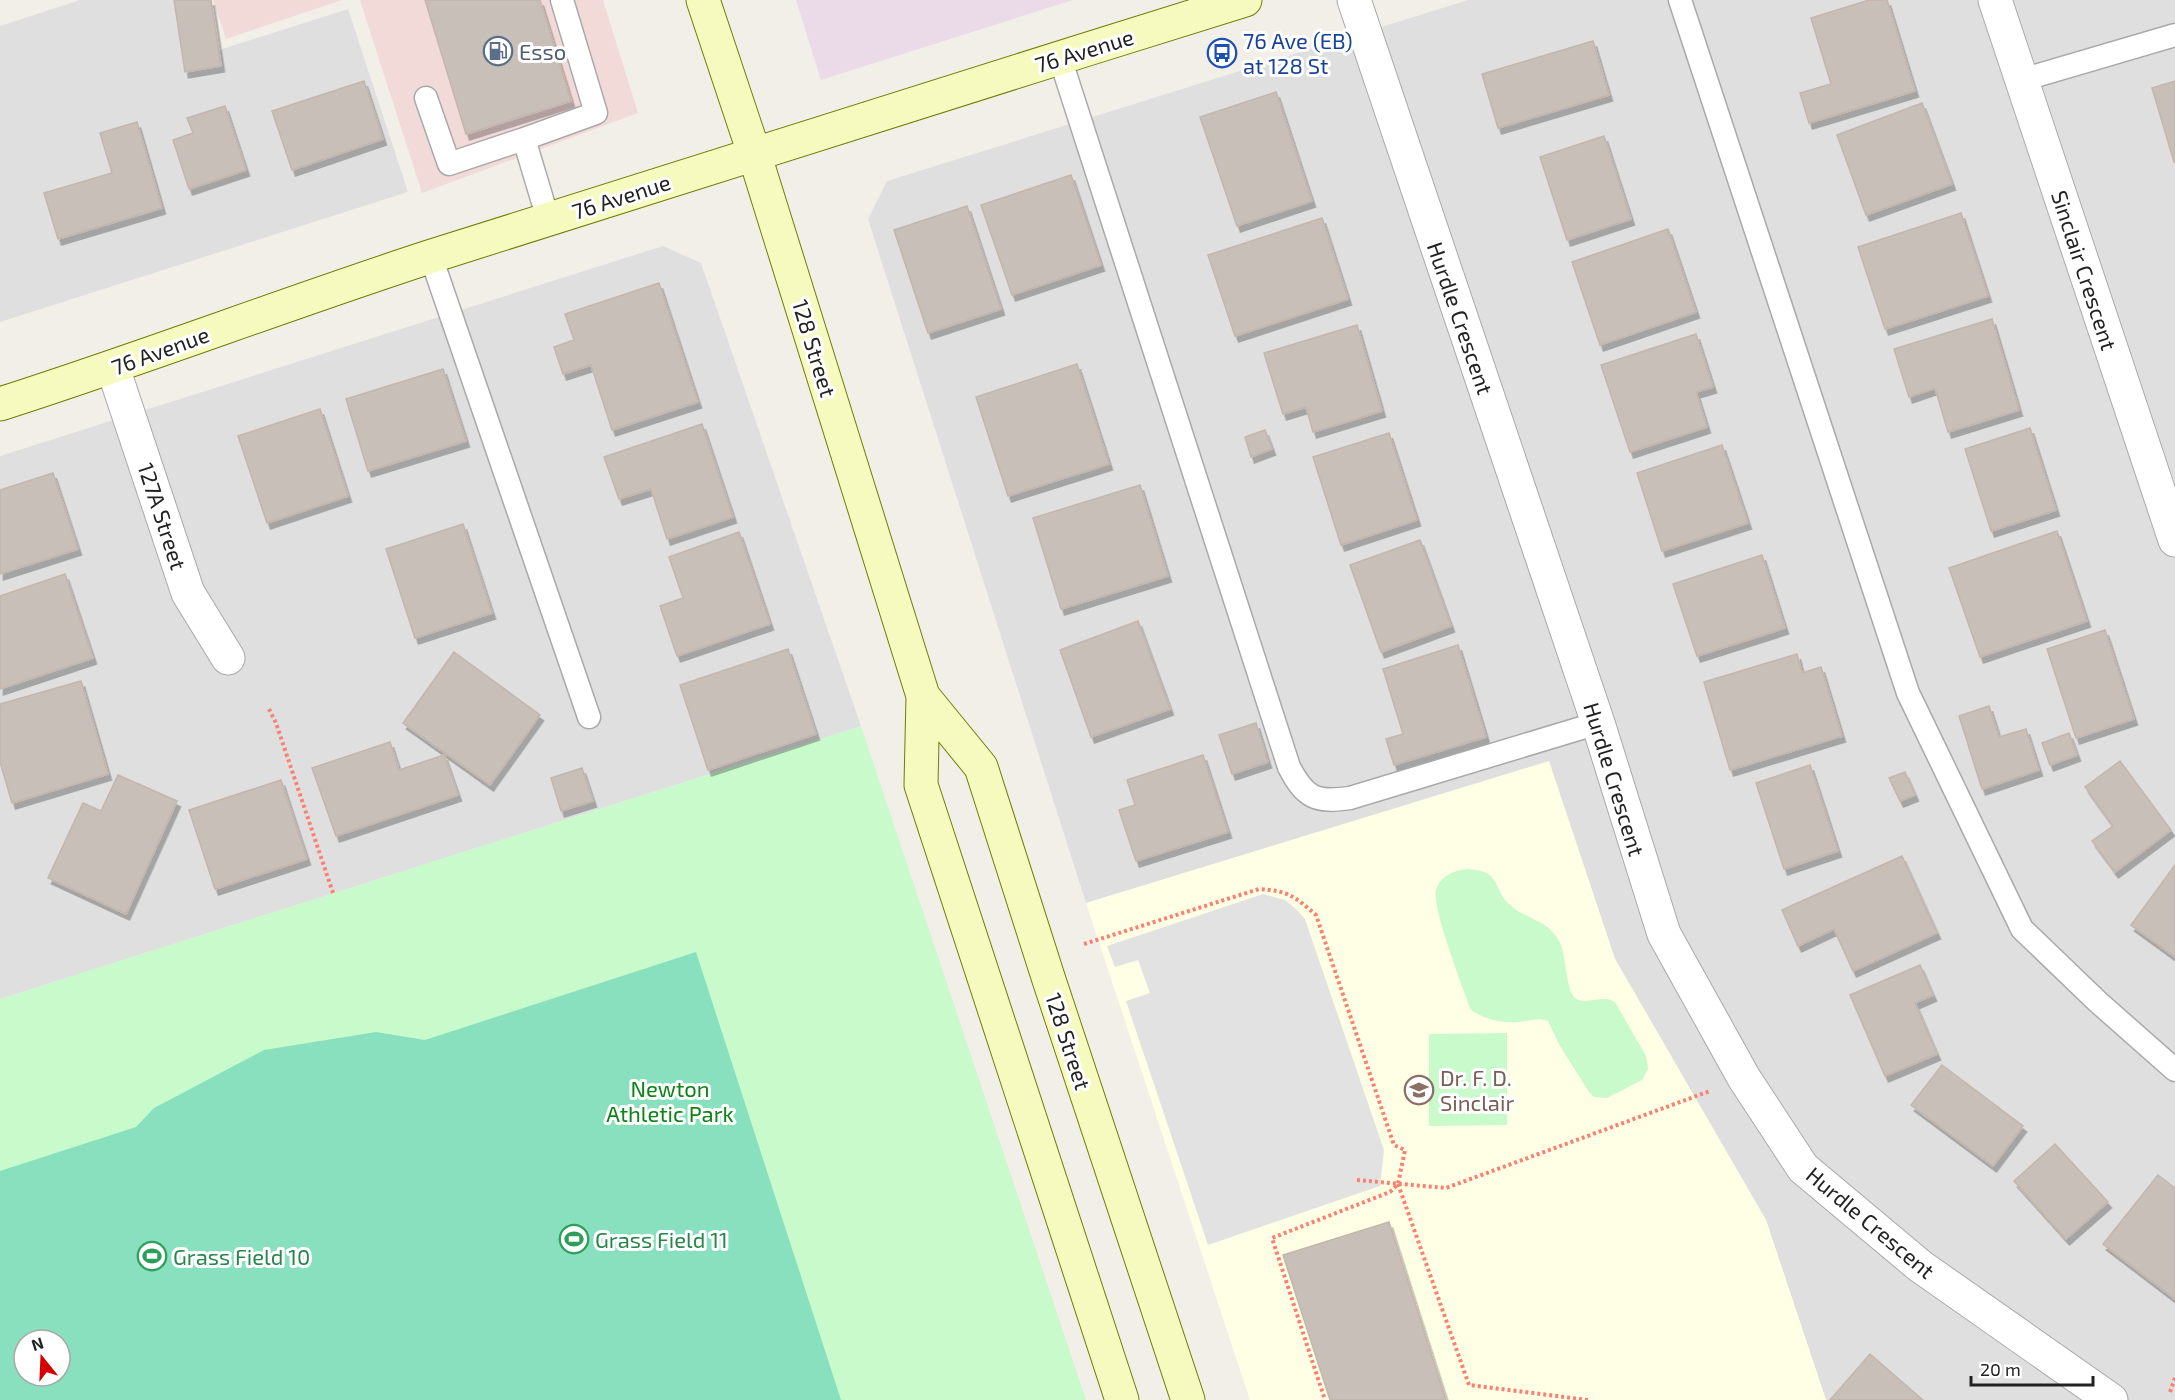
<svg xmlns="http://www.w3.org/2000/svg" width="2175" height="1400" font-family="'Exo 2',sans-serif">
<style>
.residential{fill:#e0dfdf}
.commercial{fill:#f2dad9}
.industrial{fill:#ebdbe8}
.education{fill:#ffffe5}
.park{fill:#c8facc;fill-rule:evenodd}
.pitch{fill:#88e0be;fill-rule:evenodd}
.parking{fill:#e2e2e2}
.building{fill:#c7bfb8;stroke:#c4b6ab;stroke-width:1.5;filter:url(#shadow)}
.lines{fill:none;stroke-linecap:round;stroke-linejoin:round}
.lane-casing{stroke:#a9a9a9;stroke-width:25}
.street-casing{stroke:#a9a9a9;stroke-width:35}
.secondary-casing{stroke:#707d05;stroke-width:35}
.path{stroke:#fa8072;stroke-width:4;stroke-dasharray:3 3;stroke-linecap:butt}
.lane{stroke:#fff;stroke-width:22}
.street{stroke:#fff;stroke-width:33}
.secondary{stroke:#f7fabf;stroke-width:33}
.labels{text-anchor:middle;dominant-baseline:central;stroke-width:6;stroke-linejoin:round;paint-order:stroke}
.transit-label{font-size:22px;fill:#164399;stroke:#fff;text-anchor:start}
.street-label{font-size:22px;fill:#222;stroke:#fff}
.service-label{font-size:22px;fill:#4e5e75;stroke:#fff;text-anchor:start}
.education-label{font-size:22px;fill:#785e54;stroke:#fff;text-anchor:start}
.park-label{font-size:22px;fill:#0c8416;stroke:#fff}
.leisure-label{font-size:22px;fill:#27864d;stroke:#fff;text-anchor:start}
</style>
<defs>
<filter id="shadow"><feDropShadow dx="3.5" dy="6" stdDeviation="0" flood-color="#0004"/></filter>
</defs>
<rect width="100%" height="100%" fill="#f2efe9"/>
<path class="residential" d="M80 0H203L219 50 348 9 408 192 0 322V26Z
M1468 0H2175V1400H1826L1766 1220 1615 959 1549 762 1086 903 868 219 887 181Z
M663 246 701 263 861 726 0 999V456Z"/>
<path class="commercial" d="M213 0H342L226 39Z
M360 0H603L638 113 422 193Z"/>
<path class="industrial" d="M796 0H1073L821 80Z"/>
<path class="education" d="M1549 761 1615 959 1766 1220 1826 1400H1250L1086 903Z"/>
<path class="park" d="M861 726 1086 1400H0V999ZM24 1340H60V1376H24Z
M1469 869C1477 870 1485 871 1491 876 1498 884 1500 896 1508 903 1526 921 1549 918 1561 945 1566 958 1566 990 1575 998 1586 1006 1602 994 1615 1002L1646 1056 1648 1069 1642 1080 1607 1098 1594 1097 1589 1092 1560 1046 1548 1021C1538 1017 1529 1021 1519 1022 1501 1023 1486 1020 1471 1010 1464 991 1431 905 1436 890 1441 875 1455 870 1469 869Z
M1507 1033V1125L1429 1126V1034Z"/>
<path class="pitch" d="M696 952 841 1400H0V1171L136 1127 154 1108 264 1050 376 1032 425 1040ZM24 1340H60V1376H24Z"/>
<path class="parking" d="M1263 894 1285 900 1296 909 1305 919 1384 1150 1380 1186 1208 1245 1126 1001 1150 993 1138 960 1115 967 1107 946Z"/>
<path class="building" d="M174 0H211L221 66 185 72Z
M425 0H540L571 101 466 134Z
M1869 0H1887L1915 91 1809 123 1800 93 1831 84 1811 18Z
M1593 41 1609 95 1498 128 1482 74Z
M364 81 383 139 292 170 272 111Z
M2175 81V162H2174L2152 88Z
M1276 92 1312 201 1237 226 1200 117Z
M1922 103 1952 184 1866 215 1837 135Z
M225 106 246 170 189 189 173 140 193 133 187 118Z
M137 122 162 208 58 239 44 193 112 173 100 133Z
M1604 136 1631 219 1567 240 1540 157Z
M1071 175 1101 265 1012 295 981 205Z
M967 206 1001 309 928 333 894 230Z
M1961 213 1988 296 1885 329 1858 247Z
M1322 218 1348 299 1235 336 1208 255Z
M1668 229 1696 312 1600 345 1572 262Z
M659 283 698 402 612 430 591 365 563 374 554 347 574 340 565 314Z
M1992 319 2019 410 1948 432 1935 388 1909 397 1894 349Z
M1357 325 1382 411 1313 432 1306 407 1283 414 1264 353Z
M1696 334 1713 387 1696 392 1707 427 1630 452 1601 365Z
M1077 364 1109 464 1008 496 976 397Z
M443 369 466 441 368 471 346 399Z
M320 409 348 496 267 523 238 436Z
M702 424 733 517 667 539 651 489 619 499 604 457Z
M2030 428 2056 510 1991 531 1965 449Z
M1265 430 1272 449 1251 457 1245 437Z
M1389 433 1417 520 1341 545 1313 457Z
M1722 445 1748 523 1662 551 1637 473Z
M53 473 78 549 0 574V490Z
M1140 485 1168 576 1061 609 1033 518Z
M463 524 492 613 415 638 386 549Z
M2057 531 2087 621 1980 657 1949 568Z
M739 532 770 624 677 656 660 606 683 598 669 557Z
M1420 540 1451 626 1381 652 1350 565Z
M1762 555 1785 628 1697 656 1673 584Z
M65 574 93 658 0 689V596Z
M1138 621 1170 709 1091 737 1060 650Z
M2105 630 2134 719 2076 738 2047 649Z
M1458 645 1486 737 1394 765 1386 739 1403 734 1383 669Z
M788 649 816 734 708 770 680 685Z
M454 652 540 715 490 785 403 723Z
M1797 654 1802 673 1821 667 1842 736 1730 770 1704 682Z
M81 681 108 774 12 803 0 762V704Z
M1989 706 1999 737 2026 729 2039 770 1982 789 1959 716Z
M1256 723 1268 762 1232 774 1219 735Z
M2069 733 2077 755 2050 765 2042 743Z
M390 742 399 770 444 755 458 795 336 836 312 768Z
M1203 755 1228 832 1136 861 1119 810 1135 805 1127 780Z
M2120 761 2171 830 2115 872 2092 841 2113 826 2085 787Z
M1810 765 1838 851 1784 869 1756 783Z
M582 768 593 801 561 811 551 778Z
M1905 772 1915 795 1900 801 1889 778Z
M118 775 177 801 126 914 48 878 83 803 101 811Z
M281 780 307 859 215 889 189 810Z
M1902 856 1937 933 1853 971 1834 929 1798 946 1782 910Z
M2175 865V957L2131 925Z
M1920 965 1933 995 1915 1003 1937 1054 1885 1076 1850 995Z
M1942 1065 2023 1126 1993 1166 1911 1105Z
M2055 1144 2108 1202 2066 1239 2014 1181Z
M2158 1175 2175 1188V1299L2103 1244Z
M1389 1222 1446 1400H1330L1283 1255Z
M1870 1354 1923 1400H1830Z"/>
<g class="lines">
<g class="lane-casing">
<path id="lane" d="M1680 0 1908 693 2022 929 2098 1002 2175 1070
M1060 58 1289 767C1305 798 1316 803 1350 798L1598 723
M2022 80 2175 35
M426 98 449 164 524 139
M548 219 524 139 596 113 562 0
M431 257 589 717"/>
</g>
<g class="street-casing">
<path id="street" d="M1354 0 1598 723 1664 934 1744 1078 1803 1168 1920 1266 2111 1400
M1995 0 2175 540
M113 368 188 593 228 658"/>
</g>
<g class="secondary-casing">
<path id="secondary" d="M703 0 754 153 923 696 921 785 1122 1400
M0 404C144 358 285 304 429 257 701 169 973 85 1245 0
M923 696 981 767 1049 980 1188 1400"/>
</g>
<path class="path" d="M269 709 276 723 333 893
M1084 944 1259 889C1289 891 1294 896 1316 915L1394 1145 1405 1150 1398 1184 1390 1192 1272 1238 1325 1400
M1357 1180 1446 1188 1710 1091
M1398 1184 1469 1385 1588 1400
M2170 1392 2175 1378"/>
<use href="#lane" class="lane"/>
<use href="#street" class="street"/>
<use href="#secondary" class="secondary"/>
</g>
<defs>
<g id="fuel-ring" transform="scale(1.5)"><circle r="9.5" fill="#fff" stroke="#5c6f8a" stroke-width="1.5"/><path d="M-5.5-6h7V0h2V4h1.3V-2.5L3-4.5l.8-.8L6-3V5H2.5V1h-1V6h-7ZM-4.2-4.7v3.2H.2V-4.7Z" fill="#5c6f8a"/></g>
<g id="bus-ring" transform="scale(1.5)"><circle r="9.5" fill="#fff" stroke="#1a4fb4" stroke-width="1.5"/><path d="M-5-6H5V4H4V6H2V4H-2V6H-4V4H-5ZM-3.5-4V0h7V-4ZM-3.5 1.2v1.5H-2V1.2ZM2 1.2v1.5H3.5V1.2Z" fill="#1a4fb4"/></g>
<g id="school-ring" transform="scale(1.5)"><circle r="9.5" fill="#fff" stroke="#8d6e63" stroke-width="1.5"/><path d="M0-5L7-2L0 1L-7-2ZM-4 1L0 2.5L4 1V4Q0 6-4 4Z" fill="#8d6e63"/></g>
<g id="stadium-ring" transform="scale(1.5)"><circle r="9.5" fill="#fff" stroke="#2e9e5b" stroke-width="1.5"/><path d="M0-5a6.5 5 0 1 0 0 10a6.5 5 0 1 0 0-10ZM-3.5-1.8h7v3.6h-7Z" fill="#2e9e5b"/></g>
</defs>
<g fill-rule="evenodd">
<use href="#fuel-ring" x="498" y="51"/>
<use href="#bus-ring" x="1222" y="53"/>
<use href="#school-ring" x="1419" y="1090"/>
<use href="#stadium-ring" x="574" y="1239"/>
<use href="#stadium-ring" x="152" y="1256"/>
</g>
<g class="labels">
<g class="transit-label">
<text x="1243" y="40">76 Ave (EB)<tspan x="1243" dy="25">at 128 St</tspan></text>
</g>
<g class="street-label">
<text transform="translate(1084 50) rotate(-17)">76 Avenue</text>
<text transform="translate(621 196) rotate(-18)">76 Avenue</text>
<text transform="translate(2085 270) rotate(72)">Sinclair Crescent</text>
<text transform="translate(1461 318) rotate(71)">Hurdle Crescent</text>
<text transform="translate(815 348) rotate(73)">128 Street</text>
<text transform="translate(160 350) rotate(-20)">76 Avenue</text>
<text transform="translate(163 516) rotate(72)">127A Street</text>
<text transform="translate(1615 779) rotate(73)">Hurdle Crescent</text>
<text transform="translate(1069 1041) rotate(72)">128 Street</text>
<text transform="translate(1871 1222) rotate(40)">Hurdle Crescent</text>
</g>
<g class="service-label">
<text x="519" y="51">Esso</text>
</g>
<g class="education-label">
<text x="1440" y="1077">Dr. F. D.<tspan x="1440" dy="25">Sinclair</tspan></text>
</g>
<g class="park-label">
<text x="670" y="1088">Newton<tspan x="670" dy="25">Athletic Park</tspan></text>
</g>
<g class="leisure-label">
<text x="595" y="1239">Grass Field 11</text>
<text x="173" y="1256">Grass Field 10</text>
</g>
</g>
<g transform="translate(42 1358) rotate(342)"><circle r="28" fill="#ffffff" stroke="#a7a7a7" stroke-width="1.5"/>
<path d="M0-4.5L10 22L0 15L-10 22Z" fill="#d40000"/>
<text y="-9" font-size="16" font-weight="bold" text-anchor="middle" fill="#222222">N</text>
</g>
<path d="M1971 1376v9h122v-9" fill="none" stroke="#222222" stroke-width="3"/>
<text x="1980" y="1376" font-size="18" fill="#222222" stroke="#ffffff" stroke-width="4.5" paint-order="stroke">20 m</text>
</svg>
